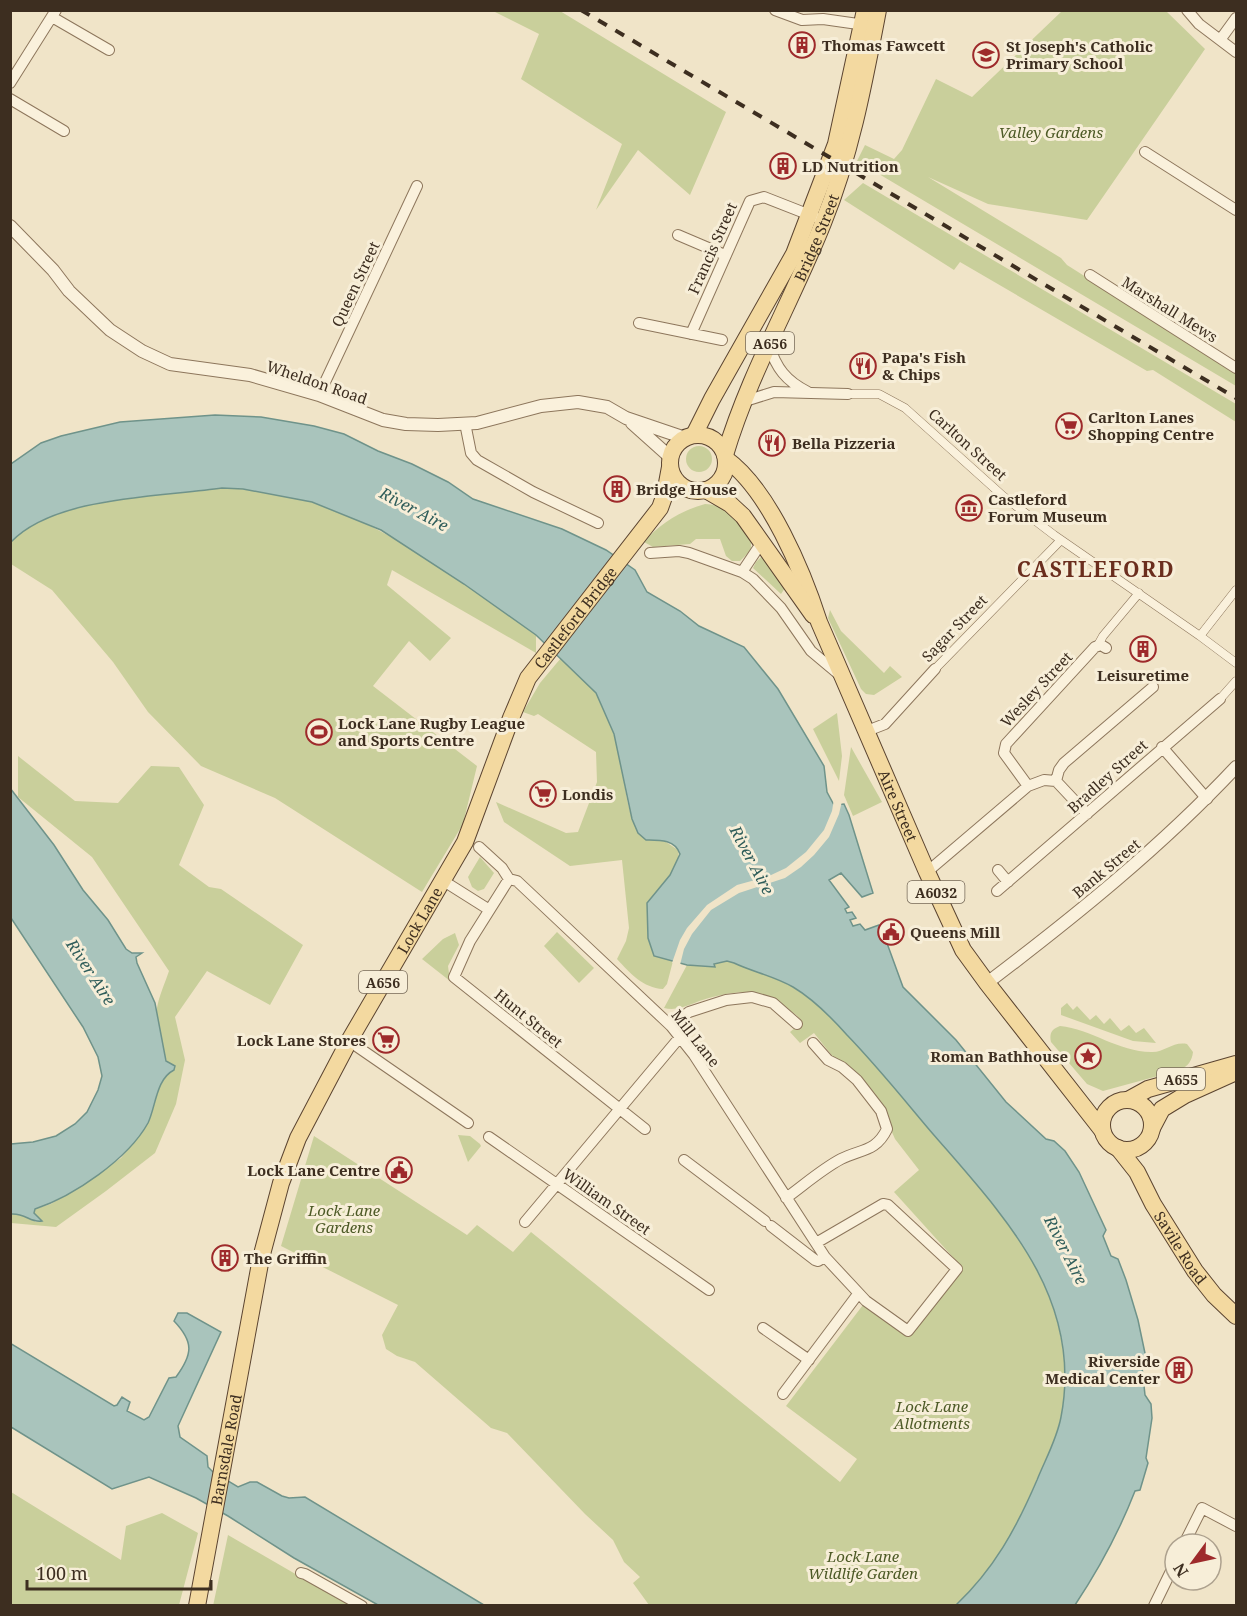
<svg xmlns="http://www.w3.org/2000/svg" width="1247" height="1616" font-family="'Noto Serif',serif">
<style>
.green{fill:#c9cf9b}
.water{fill:#a9c4bc;stroke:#6f938a;stroke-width:1.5}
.pier{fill:#f0e4c8}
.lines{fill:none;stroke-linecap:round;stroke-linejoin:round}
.pedestrian-casing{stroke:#8d765c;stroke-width:9}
.minor-casing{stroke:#8d765c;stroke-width:12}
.tertiary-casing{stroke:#8d765c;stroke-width:14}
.primary-casing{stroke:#5b4430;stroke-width:18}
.pedestrian{stroke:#faf1dc;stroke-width:8}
.minor{stroke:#faf1dc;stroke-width:10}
.tertiary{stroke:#faf1dc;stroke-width:12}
.primary{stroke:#f3d9a0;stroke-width:16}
.rail{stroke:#3d2e20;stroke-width:4;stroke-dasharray:10 10;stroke-linecap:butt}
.labels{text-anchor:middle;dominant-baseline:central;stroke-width:6;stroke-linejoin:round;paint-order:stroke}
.shield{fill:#f7eed8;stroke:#756857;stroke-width:1.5}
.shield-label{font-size:14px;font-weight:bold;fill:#3d2e20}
.poi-label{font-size:15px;font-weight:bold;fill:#3d2e20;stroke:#f7eed8;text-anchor:start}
.park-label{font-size:15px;font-style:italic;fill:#4d5a26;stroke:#f7eed8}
.street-label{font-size:15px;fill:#3d2e20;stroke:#f7eed8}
.water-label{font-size:16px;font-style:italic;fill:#2f5d5a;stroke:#f7eed8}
.district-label{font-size:21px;font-weight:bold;letter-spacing:1.5px;fill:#6b2e1e;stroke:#f7eed8}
</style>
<rect width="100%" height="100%" fill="#f0e4c8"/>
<path class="green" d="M493 11H560L726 112 690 195 638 150 596 210 622 144 521 79 539 34Z
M1062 11H1166L1205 49 1087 220 988 204 928 177 1061 258 1067 265 1236 372V386L857 161 865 145 894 159 902 150 936 79 972 97Z
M863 183 1236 404V422L1153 370 1147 371 960 262 954 270 844 200Z
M686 459a13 13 0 1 1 26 0a13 13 0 1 1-26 0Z
M222 488C248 489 288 493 313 502 396 530 466 584 536 635V653L392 570 387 585 451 638 430 661 409 641 373 686 477 766 463 824 422 892 275 798 201 766 148 712 113 662 52 590 11 564 10 542C55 496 162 497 222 488Z
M705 504C728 505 737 521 751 537V550L740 561H732L726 556 720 539H696L690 544 653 547 644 542C659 524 682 510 705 504Z
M764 554 785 588 781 594 753 568 756 562Z
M830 610 841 631 884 673 890 666 902 677 874 695 866 694 861 689 828 618Z
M561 658C579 674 596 688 605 710 614 730 618 751 622 772 627 795 628 823 646 840H663L678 850C683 866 656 890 647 903L648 938 654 956 673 961 667 984 663 989C643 988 630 973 617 959L626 941 629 928 622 860 570 866 504 822 496 802 566 833 578 832 597 782 596 752 538 714 534 716 523 712 540 683Z
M837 713 842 756 839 781 813 729Z
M851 747 882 802 853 816 844 795Z
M18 756 75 801 118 803 151 766 179 767 204 805 179 865 209 887 221 889 303 945 270 1005 207 971 175 1017 185 1060 176 1104 155 1153 106 1191 56 1227 11 1223 10 1214 21 1213 36 1222 41 1221 34 1213 35 1209 51 1204 121 1158 148 1123 160 1086 168 1073 170 1065C162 1058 156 1019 157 1008 159 996 165 983 169 971L92 857 18 797Z
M480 857 494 873 484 889 478 891 472 887 468 877Z
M557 932 594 968 579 983 544 946Z
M455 933 459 945 448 966 450 981 422 959 443 939Z
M727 961C747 966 777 977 794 988 844 1021 885 1075 923 1122 945 1150 971 1176 994 1204 1042 1263 1077 1339 1061 1417 1056 1439 1045 1461 1036 1481 1016 1529 994 1569 956 1605H649L633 1583 640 1577 624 1562 613 1540 585 1514 507 1433 491 1428 415 1362 397 1356 386 1349 382 1335 398 1305 281 1246 314 1136 467 1235 477 1225 513 1252 531 1232 840 1482 857 1459 786 1406 866 1301 908 1331 960 1265 894 1192 919 1170 895 1139 880 1105 837 1062 814 1033 800 1043 790 1032 802 1022C798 1015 791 1011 784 1007 759 988 738 990 709 998 693 1002 680 1012 664 1008L687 965 714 967V964Z
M1067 1003 1073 1010 1077 1006 1090 1020 1096 1015 1104 1024 1110 1018 1121 1031 1129 1025 1136 1033 1144 1028 1156 1043 1133 1041 1061 1015V1008Z
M1060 1026C1091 1029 1119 1052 1151 1052 1164 1053 1173 1041 1187 1044L1193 1052C1192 1061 1188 1066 1180 1070L1103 1091 1087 1084 1051 1042C1049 1033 1052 1029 1060 1026Z
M458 1135 470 1136 480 1144 481 1146 468 1162Z
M11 1492 121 1560 126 1526 162 1513 198 1533 179 1605H11Z
M228 1535 349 1605 213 1606Z"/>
<path class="water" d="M215 415 261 417 314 426 344 434 378 451 412 464 448 482 473 499 562 529 606 550 635 570 647 592 680 611 699 626 744 647 778 689 824 766 827 792 834 805 844 804 849 815 873 893 862 897 841 873 829 880 849 907 845 909 847 913 852 912 856 918 850 920 853 926 860 924 865 930 879 925 883 935H884L903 987 956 1040 1006 1102 1046 1139 1054 1141 1065 1151 1079 1172 1106 1230 1103 1236 1111 1256 1118 1259 1126 1280 1138 1320 1146 1358 1142 1367 1145 1395 1151 1404 1152 1418 1146 1458 1148 1463 1140 1490 1135 1491C1119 1532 1099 1569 1075 1605H956C994 1569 1016 1529 1037 1480 1045 1460 1057 1439 1061 1417 1084 1298 1004 1216 933 1134 905 1101 878 1067 847 1035 831 1017 813 999 793 987 774 976 753 972 734 963L727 961 714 964 715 967 687 965 654 956 648 938 647 903 670 875 680 854C675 839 659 840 646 840L638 833 632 819 614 734 596 693 536 635 464 584 381 530 312 502 243 489 222 488C161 497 55 496 11 542V464L41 443 61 436 120 422Z
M10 788 54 845 83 890 108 920 126 949 132 953H142L136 957 137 963 155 1003 166 1061 175 1066 174 1070C156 1079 156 1106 148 1123 128 1159 74 1196 35 1209L34 1213 42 1221C30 1223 26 1213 11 1214V1144L33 1142 56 1136 75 1124 87 1112 98 1090 102 1076 98 1057 83 1027 11 918Z
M178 1313H187L221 1332 178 1426 180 1437 207 1456 208 1467 213 1472 238 1487 250 1482H257L282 1496 289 1498 305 1497 484 1605H378L294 1558 228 1516 196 1498 149 1477 112 1489 11 1427 10 1343 114 1406 117 1405 122 1397 130 1402 127 1411 144 1420 149 1417 169 1378 176 1377C193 1354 194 1342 174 1321Z"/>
<path class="pier" d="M834 799 836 802 842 801 839 814 829 837 814 855 801 867 785 878 739 893 711 910 692 934 684 949 680 965 672 963 680 940 687 928 707 905 737 885 769 876 786 868 806 852 824 830 832 811Z"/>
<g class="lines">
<g class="pedestrian-casing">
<path id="pedestrian" d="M848 394H879L905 408 1003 496 1054 535 1200 636 1236 663
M1200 636 1236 590
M1098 645 1103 636 1139 593
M935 669 1061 540
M1220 699 1236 681"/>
</g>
<g class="minor-casing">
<path id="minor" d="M775 10 802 20 823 19 865 25
M1187 10 1199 24 1236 52
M52 17 109 50
M1220 40 1236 18
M10 83 56 10
M10 99 64 131
M1145 152 1236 210
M678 235 725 255
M1090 275 1236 368
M639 323 722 340
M691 334 750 201 764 197 815 217
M769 345C776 368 786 381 808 392
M319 395 417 186
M742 402 774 392 848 394
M465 423 471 453 477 460 533 492 598 523
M650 553 679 551 689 553 742 572 753 579 781 608 811 651 842 677
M742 572 762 542
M867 731 885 724 935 669
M1162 747 1207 799
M1056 781 1087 814
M1028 786 1004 753 1006 744 1095 647 1101 645 1106 648
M479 847 502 868 509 879 517 881 671 1026 694 1055 825 1257 866 1301 908 1331 957 1269 888 1205 883 1204 816 1243
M998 870 1008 882
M927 872 1028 786 1044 780 1056 781 1059 770 1064 763 1153 687
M509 879 470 941 454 977 645 1129
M442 880 488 909
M997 891 1220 699
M671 1026 689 1012 726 1000 752 997 773 1003 797 1024
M349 1041 468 1123
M489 1137 709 1290
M684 1160 765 1221
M786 1198C804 1185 822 1169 841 1159 861 1149 876 1152 887 1129L881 1111 857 1080 842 1067 828 1060 813 1043
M525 1222 680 1037
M771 1226 815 1260 818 1261 825 1257
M763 1328 809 1360
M783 1394 858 1294
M1184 1544 1202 1508 1236 1526
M301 1573 305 1574 362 1606
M1154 1606 1175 1563"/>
</g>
<g class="tertiary-casing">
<path id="tertiary" d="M10 226 53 270 69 291 110 330 142 351 170 364 250 375 319 395 383 420 406 424 438 425 477 423 541 406 578 402 607 407 626 418 685 438
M632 423 670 457
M987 983C1074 917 1161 847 1236 767"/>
</g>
<g class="primary-casing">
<g id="primary">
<path d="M694 435 712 399 794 254 836 144 865 10"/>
<circle cx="698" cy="463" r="28"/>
<path id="s1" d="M725 455C749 374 792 301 823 223 851 154 864 83 878 10"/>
<path id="s2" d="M726 459C769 490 803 572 819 622L927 872 963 950 987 983 1102 1130"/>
<path d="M706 490 730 504 743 516 813 615"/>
<path d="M1128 1100 1148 1089 1236 1064"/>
<circle cx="1127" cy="1125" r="25"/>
<path d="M1152 1128 1162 1109 1185 1095 1236 1072"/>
<path id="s3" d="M1118 1148 1137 1172 1153 1204 1195 1271 1214 1295 1236 1316"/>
<path id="s4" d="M197 1606 261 1258 281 1183 298 1138 349 1041 465 842 511 718 528 678 660 508 665 494 670 467"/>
</g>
</g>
<use href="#pedestrian" class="pedestrian"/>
<use href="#minor" class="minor"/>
<use href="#tertiary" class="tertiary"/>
<use href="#primary" class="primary"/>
<path class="rail" d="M581 10 1236 398"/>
</g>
<defs>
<g id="building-ring" transform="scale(1.35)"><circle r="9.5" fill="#f7eed8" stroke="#9e2a2b" stroke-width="1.5"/><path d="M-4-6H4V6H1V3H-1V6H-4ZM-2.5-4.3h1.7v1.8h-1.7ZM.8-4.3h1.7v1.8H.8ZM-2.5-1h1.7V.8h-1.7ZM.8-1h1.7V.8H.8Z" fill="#9e2a2b"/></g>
<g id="school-ring" transform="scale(1.35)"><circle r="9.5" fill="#f7eed8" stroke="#9e2a2b" stroke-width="1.5"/><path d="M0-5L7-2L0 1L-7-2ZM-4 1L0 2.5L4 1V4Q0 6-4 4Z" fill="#9e2a2b"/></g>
<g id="restaurant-ring" transform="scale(1.35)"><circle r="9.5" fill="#f7eed8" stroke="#9e2a2b" stroke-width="1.5"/><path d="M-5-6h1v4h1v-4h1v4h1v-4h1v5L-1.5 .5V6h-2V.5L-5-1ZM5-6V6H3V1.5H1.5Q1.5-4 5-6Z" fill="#9e2a2b"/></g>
<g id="supermarket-ring" transform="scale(1.35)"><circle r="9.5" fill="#f7eed8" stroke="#9e2a2b" stroke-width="1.5"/><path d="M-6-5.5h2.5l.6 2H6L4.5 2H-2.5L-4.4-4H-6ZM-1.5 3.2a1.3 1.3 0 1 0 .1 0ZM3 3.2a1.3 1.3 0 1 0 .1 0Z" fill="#9e2a2b"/></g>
<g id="museum-ring" transform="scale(1.35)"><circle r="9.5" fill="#f7eed8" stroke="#9e2a2b" stroke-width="1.5"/><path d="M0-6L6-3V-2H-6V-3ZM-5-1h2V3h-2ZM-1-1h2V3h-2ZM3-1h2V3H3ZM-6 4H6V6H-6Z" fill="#9e2a2b"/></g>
<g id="stadium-ring" transform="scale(1.35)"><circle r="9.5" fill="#f7eed8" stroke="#9e2a2b" stroke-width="1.5"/><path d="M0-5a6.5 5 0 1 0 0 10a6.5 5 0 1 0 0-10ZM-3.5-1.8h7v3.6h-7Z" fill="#9e2a2b"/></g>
<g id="civic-ring" transform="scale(1.35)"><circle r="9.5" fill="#f7eed8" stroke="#9e2a2b" stroke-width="1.5"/><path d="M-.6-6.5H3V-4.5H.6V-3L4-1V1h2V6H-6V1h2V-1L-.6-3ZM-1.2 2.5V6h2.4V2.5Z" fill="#9e2a2b"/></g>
<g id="sight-ring" transform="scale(1.35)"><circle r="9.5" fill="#f7eed8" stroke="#9e2a2b" stroke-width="1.5"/><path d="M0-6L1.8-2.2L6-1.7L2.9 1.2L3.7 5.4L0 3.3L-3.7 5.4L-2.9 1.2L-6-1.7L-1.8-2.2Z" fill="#9e2a2b"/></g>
</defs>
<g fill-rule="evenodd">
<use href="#building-ring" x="802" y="45"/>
<use href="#school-ring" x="986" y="55"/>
<use href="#building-ring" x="783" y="166"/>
<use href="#restaurant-ring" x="863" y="366"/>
<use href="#supermarket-ring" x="1069" y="426"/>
<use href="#restaurant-ring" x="772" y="443"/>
<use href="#building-ring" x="617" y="489"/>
<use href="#museum-ring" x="969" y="508"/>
<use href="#building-ring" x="1143" y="649"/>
<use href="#stadium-ring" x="319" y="732"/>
<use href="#supermarket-ring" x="543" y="794"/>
<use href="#civic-ring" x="891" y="932"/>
<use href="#supermarket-ring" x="386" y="1040"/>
<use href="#sight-ring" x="1088" y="1056"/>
<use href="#civic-ring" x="399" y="1170"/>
<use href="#building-ring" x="225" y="1258"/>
<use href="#building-ring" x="1179" y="1370"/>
</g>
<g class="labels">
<g class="shield">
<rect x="746" y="332" width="48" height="22" rx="4.5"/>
<rect x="907.5" y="881" width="57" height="22" rx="4.5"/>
<rect x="359" y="971" width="48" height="22" rx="4.5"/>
<rect x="1157" y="1068" width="48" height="22" rx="4.5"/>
</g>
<g class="shield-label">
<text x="770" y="343">A656</text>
<text x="936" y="892">A6032</text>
<text x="383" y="982">A656</text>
<text x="1181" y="1079">A655</text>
</g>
<g class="poi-label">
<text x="822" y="45">Thomas Fawcett</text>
<text x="1006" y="46">St Joseph's Catholic<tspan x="1006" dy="17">Primary School</tspan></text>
<text x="802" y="166">LD Nutrition</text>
<text x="882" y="357">Papa's Fish<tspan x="882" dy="17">&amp; Chips</tspan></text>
<text x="1088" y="417">Carlton Lanes<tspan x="1088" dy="17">Shopping Centre</tspan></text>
<text x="792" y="443">Bella Pizzeria</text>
<text x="636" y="489">Bridge House</text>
<text x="988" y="499">Castleford<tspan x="988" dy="17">Forum Museum</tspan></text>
<text x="1143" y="675" text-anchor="middle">Leisuretime</text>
<text x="338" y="723">Lock Lane Rugby League<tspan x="338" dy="17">and Sports Centre</tspan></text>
<text x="562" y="794">Londis</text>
<text x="910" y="932">Queens Mill</text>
<text x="366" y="1040" text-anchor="end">Lock Lane Stores</text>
<text x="1068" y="1056" text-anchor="end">Roman Bathhouse</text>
<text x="380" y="1170" text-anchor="end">Lock Lane Centre</text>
<text x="244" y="1258">The Griffin</text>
<text x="1160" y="1361" text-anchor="end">Riverside<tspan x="1160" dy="17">Medical Center</tspan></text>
</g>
<g class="park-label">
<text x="1051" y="132">Valley Gardens</text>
<text x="344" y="1210">Lock Lane<tspan x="344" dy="17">Gardens</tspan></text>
<text x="932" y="1406">Lock Lane<tspan x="932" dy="17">Allotments</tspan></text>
<text x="863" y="1556">Lock Lane<tspan x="863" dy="17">Wildlife Garden</tspan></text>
</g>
<g class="street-label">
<text stroke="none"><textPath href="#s1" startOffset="236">Bridge Street</textPath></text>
<text transform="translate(712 248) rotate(-66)">Francis Street</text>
<text transform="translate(355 284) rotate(-65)">Queen Street</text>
<text transform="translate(1170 309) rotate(32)">Marshall Mews</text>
<text transform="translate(317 382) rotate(19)">Wheldon Road</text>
<text transform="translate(968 444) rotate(42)">Carlton Street</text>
<text stroke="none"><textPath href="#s4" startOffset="1072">Castleford Bridge</textPath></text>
<text transform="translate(954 628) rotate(-46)">Sagar Street</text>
<text transform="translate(1036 689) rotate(-47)">Wesley Street</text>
<text transform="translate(1107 776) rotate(-42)">Bradley Street</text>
<text stroke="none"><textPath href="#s2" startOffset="390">Aire Street</textPath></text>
<text transform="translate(1106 868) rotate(-40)">Bank Street</text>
<text stroke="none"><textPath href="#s4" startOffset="729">Lock Lane</textPath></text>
<text transform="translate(529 1018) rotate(39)">Hunt Street</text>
<text transform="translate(696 1038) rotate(52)">Mill Lane</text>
<text transform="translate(607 1201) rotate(35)">William Street</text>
<text stroke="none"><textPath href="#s3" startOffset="118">Savile Road</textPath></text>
<text stroke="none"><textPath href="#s4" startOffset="159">Barnsdale Road</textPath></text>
</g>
<g class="water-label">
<text transform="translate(414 509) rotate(28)">River Aire</text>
<text transform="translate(752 860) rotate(62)">River Aire</text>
<text transform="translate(91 972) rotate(57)">River Aire</text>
<text transform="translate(1066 1250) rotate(63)">River Aire</text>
</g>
<g class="district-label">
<text x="1096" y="569">CASTLEFORD</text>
</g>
</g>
<rect width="1247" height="1616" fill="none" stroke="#3d2e20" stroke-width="24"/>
<g transform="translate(1193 1562) rotate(237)"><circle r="28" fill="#f7eed8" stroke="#ada18e" stroke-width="1.5"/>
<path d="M0-4.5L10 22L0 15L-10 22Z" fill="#9e2a2b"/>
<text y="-9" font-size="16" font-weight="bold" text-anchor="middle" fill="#3d2e20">N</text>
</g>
<path d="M27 1580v9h184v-9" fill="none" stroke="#3d2e20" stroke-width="3"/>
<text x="36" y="1580" font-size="18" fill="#3d2e20" stroke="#f7eed8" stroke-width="4.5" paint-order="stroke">100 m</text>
</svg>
